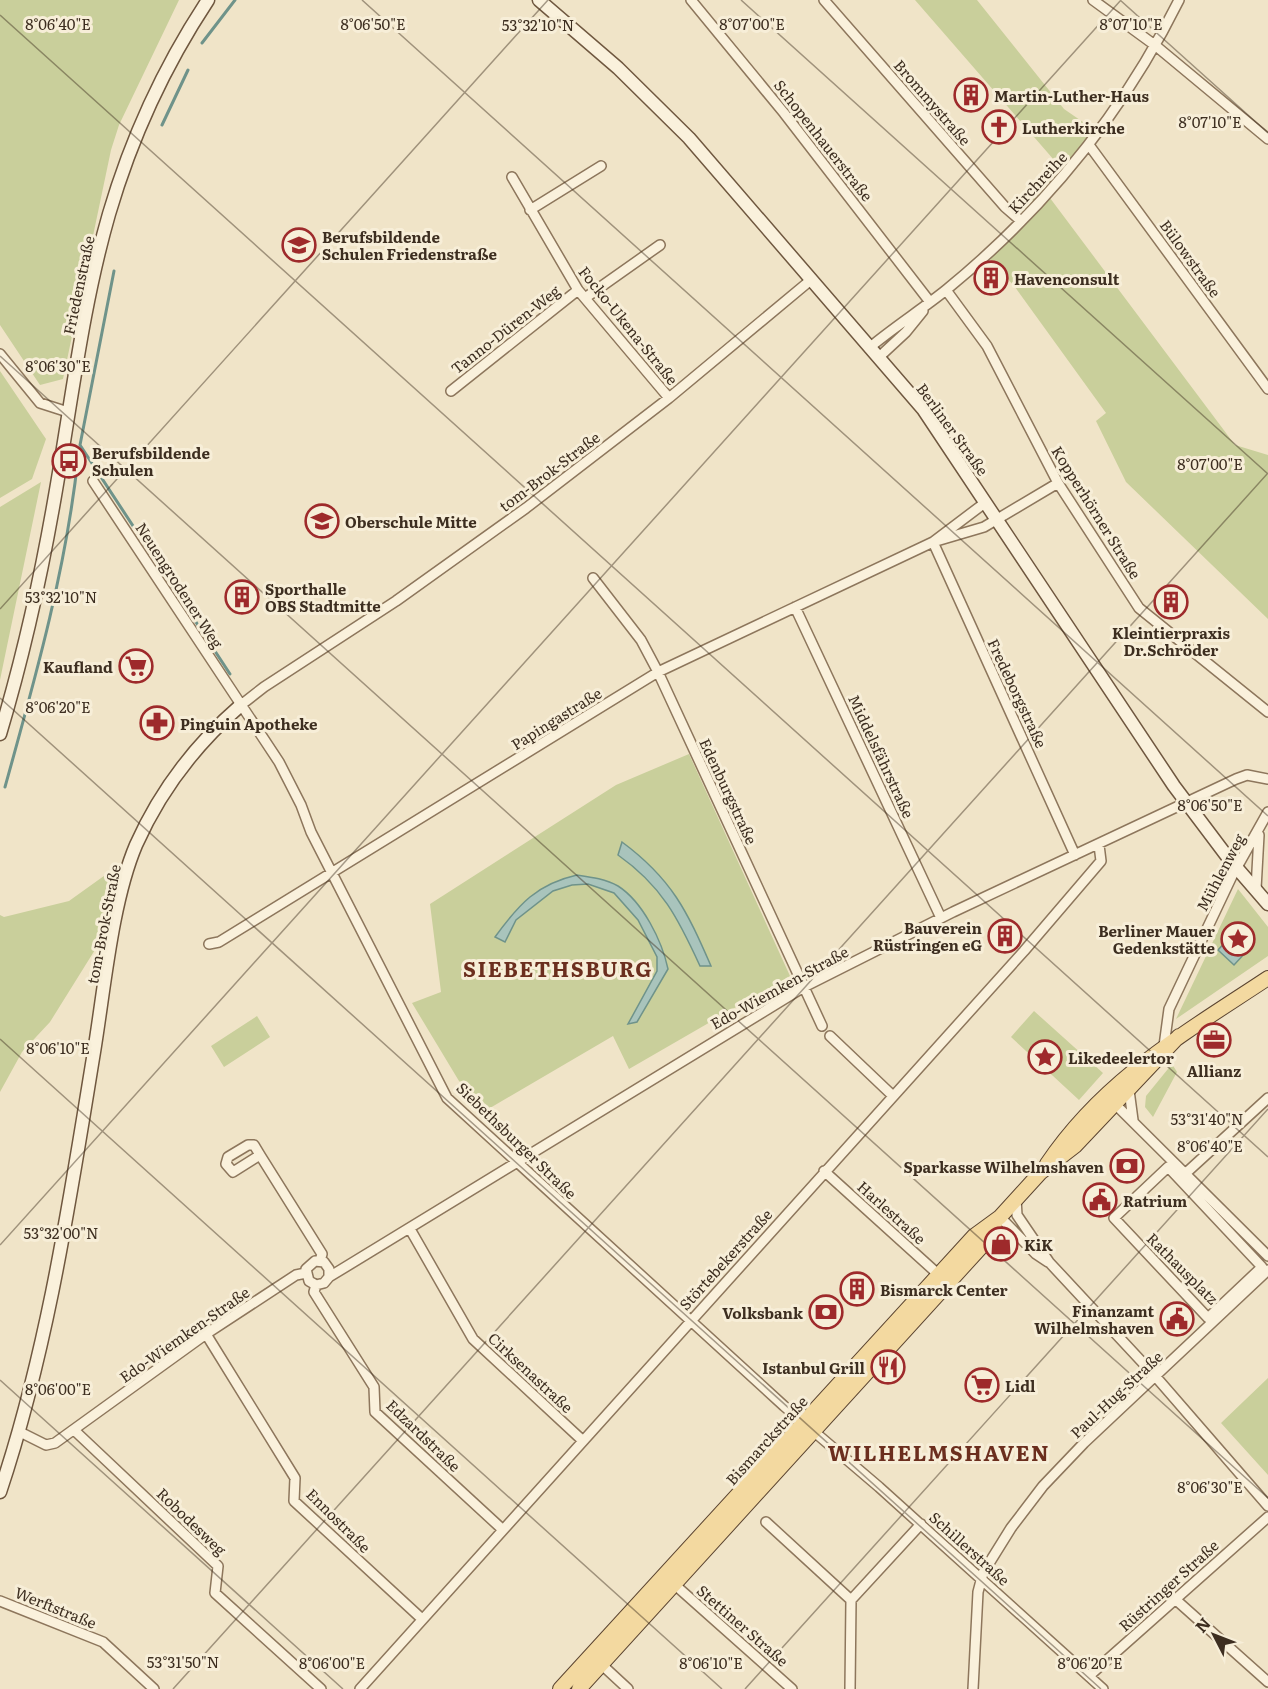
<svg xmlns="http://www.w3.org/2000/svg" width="1268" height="1689" font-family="Literata,serif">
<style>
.green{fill:#c9cf9b}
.water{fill:#a9c4bc;stroke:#6f938a;stroke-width:1.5}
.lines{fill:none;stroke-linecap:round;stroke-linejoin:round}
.stream{stroke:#6f938a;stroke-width:3}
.street-casing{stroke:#8d765c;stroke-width:12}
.secondary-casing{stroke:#6f573f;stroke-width:15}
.primary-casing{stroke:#5b4430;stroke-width:16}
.street{stroke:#faf1dc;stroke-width:9}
.secondary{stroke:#faf1dc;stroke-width:12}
.primary{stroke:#f3d9a0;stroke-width:14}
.ticks{fill:none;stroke:#3d2e20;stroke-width:1.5;stroke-opacity:0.45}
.labels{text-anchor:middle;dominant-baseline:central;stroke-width:6;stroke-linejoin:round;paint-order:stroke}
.poi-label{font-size:15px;font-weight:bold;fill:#3d2e20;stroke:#f7eed8;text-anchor:start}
.street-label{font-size:15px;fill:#3d2e20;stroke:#f7eed8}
.district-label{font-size:21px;font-weight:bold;letter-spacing:1.5px;fill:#6b2e1e;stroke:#f7eed8}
.ticks-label{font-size:15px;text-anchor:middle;fill:#3d2e20;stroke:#f7eed8;stroke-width:6;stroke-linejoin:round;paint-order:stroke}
</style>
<rect width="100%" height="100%" fill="#f0e4c8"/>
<path class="green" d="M0 0H179L119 125 111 150 63 379 40 385 0 325Z
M915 0H977L1064 109 1096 131 1024 215 1015 204 1054 160Z
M1050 198 1235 445 1268 455V619L1126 482 1096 421 1106 413 1015 287 989 258Z
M0 371 46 439 32 479 0 498Z
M41 482 0 680V507Z
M689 754 790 976 629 1069 613 1036 490 1108 459 1081 412 1003 441 992 430 904 616 785Z
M122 863 98 945 50 1022 22 1052 0 1092V915L4 917 69 901Z
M1238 889 1268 927V956L1176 1019Z
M1034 1011 1103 1073 1079 1100 1011 1037Z
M257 1016 270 1037 224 1067 211 1046Z
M1172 1064 1177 1072 1153 1117 1145 1107 1146 1096Z
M1268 1378V1475L1221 1423Z"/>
<path class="water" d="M622 842C672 879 687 911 711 966H700C678 918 662 886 618 855Z
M577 875C591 877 606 879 618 886 643 902 662 941 668 969L637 1022 628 1024 657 971V957L638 920 614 893 588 884 572 885 553 891 516 920 505 942 495 937C519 904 537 884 577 875Z
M1230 937 1246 952 1234 965 1218 950Z"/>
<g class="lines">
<path class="stream" d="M202 43 235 0
M162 125 188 70
M114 271 80 445 230 674
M5 787C35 679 66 570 78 458"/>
<g class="street-casing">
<path id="street" d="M691 0 784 113 930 302
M824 0 1005 207 1021 221
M1093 0 1156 46 1268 139
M1089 145 1268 389
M512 177 578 290 669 398
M530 210 601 166
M946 290 987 346 1058 483 1139 608 1268 712
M585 298 660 245
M869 348C894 327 921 310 946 290 1045 209 1122 115 1179 0
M0 354 40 403 68 412
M878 358 906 332 923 311
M451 391 578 290
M93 481 279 762 301 805 311 832 447 1098 784 1406 879 1487 1103 1689
M986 502 933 542 1075 855
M593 578 641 640 658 672 822 1026
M795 607 941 918
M241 705 264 687 396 601 526 508 669 398 812 279
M1256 889 1259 835
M209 944 219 942 658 672 933 542 984 527 1058 483
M830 1036 893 1096
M1164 1046 1169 1009 1232 876 1268 812
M1129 1090 1133 1120
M1113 1102 1268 1256
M260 1155 233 1172 226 1164 228 1157 248 1145H254L260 1155 322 1254 320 1261
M1168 1167 1262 1267 1208 1318 1114 1218Z
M824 1171 939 1275
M1186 1173 1268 1098
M1016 1199 1017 1215 1049 1262 1156 1377 1268 1506
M1000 1217 1036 1254 1048 1262
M410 1229 473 1339 582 1440
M329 1277V1269L324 1262 315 1261 306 1269 309 1281 316 1285 324 1283 329 1277 804 987 953 912 1236 779 1247 775 1268 779
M316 1285 314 1292 374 1387 375 1412 502 1529
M206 1334 295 1478 294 1501 422 1619
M74 1430 218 1566 215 1593 321 1689
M20 1432 46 1445 55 1443 206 1334 296 1275 306 1273
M766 1522 851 1600
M674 1584 792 1689
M1175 1599 1268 1682
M0 1601 103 1642 154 1689
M601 1664 628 1689
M1089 1676 1268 1517
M360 1689 1024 951 1101 861 1099 845
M850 1689 851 1600 921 1524
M973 1689 978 1592 983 1573 1011 1528 1043 1486 1084 1443 1268 1270"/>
</g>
<g class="secondary-casing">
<path id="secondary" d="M539 0 618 68 689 138 923 409 1174 786 1229 859 1268 904
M0 734C24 654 42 572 56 490 72 398 83 304 109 214 131 139 165 65 208 0
M0 1492C47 1351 69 1205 93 1058 104 994 111 904 136 845 160 791 196 744 241 705"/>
</g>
<g class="primary-casing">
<path id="primary" d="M1047 1164C1104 1079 1185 1033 1268 978
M560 1689 974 1236 1000 1217 1040 1173 1075 1146 1179 1036
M579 1689 983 1245 995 1224"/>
</g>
<use href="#street" class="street"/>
<use href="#secondary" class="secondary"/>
<use href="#primary" class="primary"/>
</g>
<path class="ticks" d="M362 0 1268 816M741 0 1268 474M1120 0 1268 133M0 15 1268 1157M0 356 1268 1498M0 609 548 0M0 698 1101 1689M0 1039 722 1689M0 1245 1121 0M0 1380 343 1689M173 1689 1268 473M745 1689 1268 1109"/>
<defs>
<g id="building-ring" transform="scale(1.725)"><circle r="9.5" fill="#f7eed8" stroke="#9e2a2b" stroke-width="1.5"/><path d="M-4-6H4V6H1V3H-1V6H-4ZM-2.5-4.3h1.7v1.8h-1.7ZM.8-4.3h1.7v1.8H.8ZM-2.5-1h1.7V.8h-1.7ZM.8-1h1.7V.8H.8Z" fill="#9e2a2b"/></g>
<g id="church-ring" transform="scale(1.725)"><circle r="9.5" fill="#f7eed8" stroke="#9e2a2b" stroke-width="1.5"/><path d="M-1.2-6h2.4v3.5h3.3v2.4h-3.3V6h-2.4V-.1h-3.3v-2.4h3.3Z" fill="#9e2a2b"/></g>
<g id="school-ring" transform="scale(1.725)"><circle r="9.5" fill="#f7eed8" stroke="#9e2a2b" stroke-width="1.5"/><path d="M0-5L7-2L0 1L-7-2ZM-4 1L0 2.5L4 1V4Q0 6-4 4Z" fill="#9e2a2b"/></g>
<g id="bus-ring" transform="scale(1.725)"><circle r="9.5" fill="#f7eed8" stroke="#9e2a2b" stroke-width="1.5"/><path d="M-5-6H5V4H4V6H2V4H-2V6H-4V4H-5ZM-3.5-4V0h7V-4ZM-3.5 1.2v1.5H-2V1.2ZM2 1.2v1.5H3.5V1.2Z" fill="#9e2a2b"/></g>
<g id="supermarket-ring" transform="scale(1.725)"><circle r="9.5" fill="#f7eed8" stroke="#9e2a2b" stroke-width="1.5"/><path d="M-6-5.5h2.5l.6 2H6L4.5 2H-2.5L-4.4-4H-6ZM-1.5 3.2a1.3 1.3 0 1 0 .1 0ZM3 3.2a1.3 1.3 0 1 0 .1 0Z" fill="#9e2a2b"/></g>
<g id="pharmacy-ring" transform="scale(1.725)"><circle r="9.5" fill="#f7eed8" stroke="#9e2a2b" stroke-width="1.5"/><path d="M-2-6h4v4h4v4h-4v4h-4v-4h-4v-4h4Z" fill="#9e2a2b"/></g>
<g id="sight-ring" transform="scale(1.725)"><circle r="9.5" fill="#f7eed8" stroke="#9e2a2b" stroke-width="1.5"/><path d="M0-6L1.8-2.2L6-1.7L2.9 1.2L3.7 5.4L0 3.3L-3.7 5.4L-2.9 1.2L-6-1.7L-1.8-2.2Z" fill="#9e2a2b"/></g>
<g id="office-ring" transform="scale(1.725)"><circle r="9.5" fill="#f7eed8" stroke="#9e2a2b" stroke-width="1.5"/><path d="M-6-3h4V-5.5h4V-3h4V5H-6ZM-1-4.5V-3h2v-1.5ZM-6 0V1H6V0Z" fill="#9e2a2b"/></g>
<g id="bank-ring" transform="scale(1.725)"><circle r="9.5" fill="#f7eed8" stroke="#9e2a2b" stroke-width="1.5"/><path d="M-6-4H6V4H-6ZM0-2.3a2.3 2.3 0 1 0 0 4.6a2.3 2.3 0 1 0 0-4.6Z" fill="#9e2a2b"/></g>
<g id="civic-ring" transform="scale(1.725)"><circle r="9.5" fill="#f7eed8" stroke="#9e2a2b" stroke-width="1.5"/><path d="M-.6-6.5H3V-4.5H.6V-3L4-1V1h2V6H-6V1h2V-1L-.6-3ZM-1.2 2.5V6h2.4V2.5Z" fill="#9e2a2b"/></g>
<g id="shop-ring" transform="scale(1.725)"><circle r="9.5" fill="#f7eed8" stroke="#9e2a2b" stroke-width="1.5"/><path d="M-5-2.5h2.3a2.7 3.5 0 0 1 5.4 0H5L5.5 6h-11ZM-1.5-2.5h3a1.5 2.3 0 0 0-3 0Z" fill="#9e2a2b"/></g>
<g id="restaurant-ring" transform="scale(1.725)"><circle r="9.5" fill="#f7eed8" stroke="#9e2a2b" stroke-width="1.5"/><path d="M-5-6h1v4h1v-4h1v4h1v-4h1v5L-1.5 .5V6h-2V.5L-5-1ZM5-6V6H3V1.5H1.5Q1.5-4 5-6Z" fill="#9e2a2b"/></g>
</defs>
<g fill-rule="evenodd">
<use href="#building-ring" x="971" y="95"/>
<use href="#church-ring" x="999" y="127"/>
<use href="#school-ring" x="299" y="245"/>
<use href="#building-ring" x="991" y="278"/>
<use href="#bus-ring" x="69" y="461"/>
<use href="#school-ring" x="322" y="521"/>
<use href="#building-ring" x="242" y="597"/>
<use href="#building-ring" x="1171" y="602"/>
<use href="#supermarket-ring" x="136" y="666"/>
<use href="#pharmacy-ring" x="157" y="723"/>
<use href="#building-ring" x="1005" y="936"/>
<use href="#sight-ring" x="1238" y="939"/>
<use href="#office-ring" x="1214" y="1040"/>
<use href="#sight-ring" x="1045" y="1057"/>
<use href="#bank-ring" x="1127" y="1166"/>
<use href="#civic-ring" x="1100" y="1200"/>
<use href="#shop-ring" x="1001" y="1244"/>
<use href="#building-ring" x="857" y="1289"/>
<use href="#bank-ring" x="826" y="1312"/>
<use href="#civic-ring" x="1177" y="1319"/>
<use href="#restaurant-ring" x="888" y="1367"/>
<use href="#supermarket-ring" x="982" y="1385"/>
</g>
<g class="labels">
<g class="poi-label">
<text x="994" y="95">Martin-Luther-Haus</text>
<text x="1022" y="127">Lutherkirche</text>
<text x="322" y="236">Berufsbildende<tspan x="322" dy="17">Schulen Friedenstraße</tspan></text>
<text x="1014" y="278">Havenconsult</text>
<text x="92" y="452">Berufsbildende<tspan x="92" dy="17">Schulen</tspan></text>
<text x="345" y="521">Oberschule Mitte</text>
<text x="265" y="588">Sporthalle<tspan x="265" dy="17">OBS Stadtmitte</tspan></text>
<text x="1171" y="632" text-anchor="middle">Kleintierpraxis<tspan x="1171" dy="17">Dr.Schröder</tspan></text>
<text x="113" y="666" text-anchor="end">Kaufland</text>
<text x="180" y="723">Pinguin Apotheke</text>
<text x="982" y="927" text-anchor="end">Bauverein<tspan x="982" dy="17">Rüstringen eG</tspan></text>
<text x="1215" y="930" text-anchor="end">Berliner Mauer<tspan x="1215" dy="17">Gedenkstätte</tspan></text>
<text x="1068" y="1057">Likedeelertor</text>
<text x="1214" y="1070" text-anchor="middle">Allianz</text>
<text x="1104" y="1166" text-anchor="end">Sparkasse Wilhelmshaven</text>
<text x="1123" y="1200">Ratrium</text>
<text x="1024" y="1244">KiK</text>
<text x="880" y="1289">Bismarck Center</text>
<text x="1154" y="1310" text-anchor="end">Finanzamt<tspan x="1154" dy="17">Wilhelmshaven</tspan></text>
<text x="803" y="1312" text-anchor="end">Volksbank</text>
<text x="865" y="1367" text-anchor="end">Istanbul Grill</text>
<text x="1005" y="1385">Lidl</text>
</g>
<g class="street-label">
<text transform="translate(933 102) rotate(49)">Brommystraße</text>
<text transform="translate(824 140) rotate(52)">Schopenhauerstraße</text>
<text transform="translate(1037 182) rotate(-47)">Kirchreihe</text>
<text transform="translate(1191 258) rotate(54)">Bülowstraße</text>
<text transform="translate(78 285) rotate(-78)">Friedenstraße</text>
<text transform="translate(629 325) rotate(51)">Focko-Ukena-Straße</text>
<text transform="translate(505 329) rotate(-38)">Tanno-Düren-Weg</text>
<text transform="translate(953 429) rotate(54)">Berliner Straße</text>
<text transform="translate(549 471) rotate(-37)">tom-Brok-Straße</text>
<text transform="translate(1097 512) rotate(58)">Kopperhörner Straße</text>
<text transform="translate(180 585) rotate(57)">Neuengrodener Weg</text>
<text transform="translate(1018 693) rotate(65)">Fredeborgstraße</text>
<text transform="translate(556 718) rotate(-32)">Papingastraße</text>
<text transform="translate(882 756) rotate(65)">Middelsfährstraße</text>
<text transform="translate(729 791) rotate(65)">Edenburgstraße</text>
<text transform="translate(1220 872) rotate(-62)">Mühlenweg</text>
<text transform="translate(103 924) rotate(-79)">tom-Brok-Straße</text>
<text transform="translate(779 987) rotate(-29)">Edo-Wiemken-Straße</text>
<text transform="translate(517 1140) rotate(44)">Siebethsburger Straße</text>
<text transform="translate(892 1212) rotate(42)">Harlestraße</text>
<text transform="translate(725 1259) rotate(-48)">Störtebekerstraße</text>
<text transform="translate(1183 1268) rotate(45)">Rathausplatz</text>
<text transform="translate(184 1334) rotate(-35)">Edo-Wiemken-Straße</text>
<text transform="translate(531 1372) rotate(43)">Cirksenastraße</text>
<text transform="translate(1116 1394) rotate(-43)">Paul-Hug-Straße</text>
<text transform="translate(424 1435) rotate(44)">Edzardstraße</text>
<text transform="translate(766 1440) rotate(-48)">Bismarckstraße</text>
<text transform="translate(339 1520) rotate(45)">Ennostraße</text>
<text transform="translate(192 1521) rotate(44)">Robodesweg</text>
<text transform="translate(970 1548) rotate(42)">Schillerstraße</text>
<text transform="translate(1168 1585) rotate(-42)">Rüstringer Straße</text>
<text transform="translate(56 1607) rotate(22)">Werftstraße</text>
<text transform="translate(743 1625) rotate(41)">Stettiner Straße</text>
</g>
<g class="district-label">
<text x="558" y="967">SIEBETHSBURG</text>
<text x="939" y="1451">WILHELMSHAVEN</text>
</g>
</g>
<g class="ticks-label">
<text x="373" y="30">8°06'50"E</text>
<text x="752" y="30">8°07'00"E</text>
<text x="1131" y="30">8°07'10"E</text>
<text x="58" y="30">8°06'40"E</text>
<text x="538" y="31">53°32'10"N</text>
<text x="1210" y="128">8°07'10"E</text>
<text x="58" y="372">8°06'30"E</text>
<text x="1210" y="470">8°07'00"E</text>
<text x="61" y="603">53°32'10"N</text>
<text x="58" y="713">8°06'20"E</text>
<text x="1210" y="811">8°06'50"E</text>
<text x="58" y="1054">8°06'10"E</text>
<text x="1207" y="1125">53°31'40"N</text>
<text x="1210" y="1152">8°06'40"E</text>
<text x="61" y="1239">53°32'00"N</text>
<text x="58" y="1395">8°06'00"E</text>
<text x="1210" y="1493">8°06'30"E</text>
<text x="183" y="1668">53°31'50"N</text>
<text x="332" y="1669">8°06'00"E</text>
<text x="711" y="1669">8°06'10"E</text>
<text x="1090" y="1669">8°06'20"E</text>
</g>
<g transform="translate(1214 1635) rotate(312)" stroke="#f7eed8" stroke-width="4.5" paint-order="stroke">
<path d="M0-4.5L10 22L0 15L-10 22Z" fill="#3d2e20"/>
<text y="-9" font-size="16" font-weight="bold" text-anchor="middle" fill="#3d2e20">N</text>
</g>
</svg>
